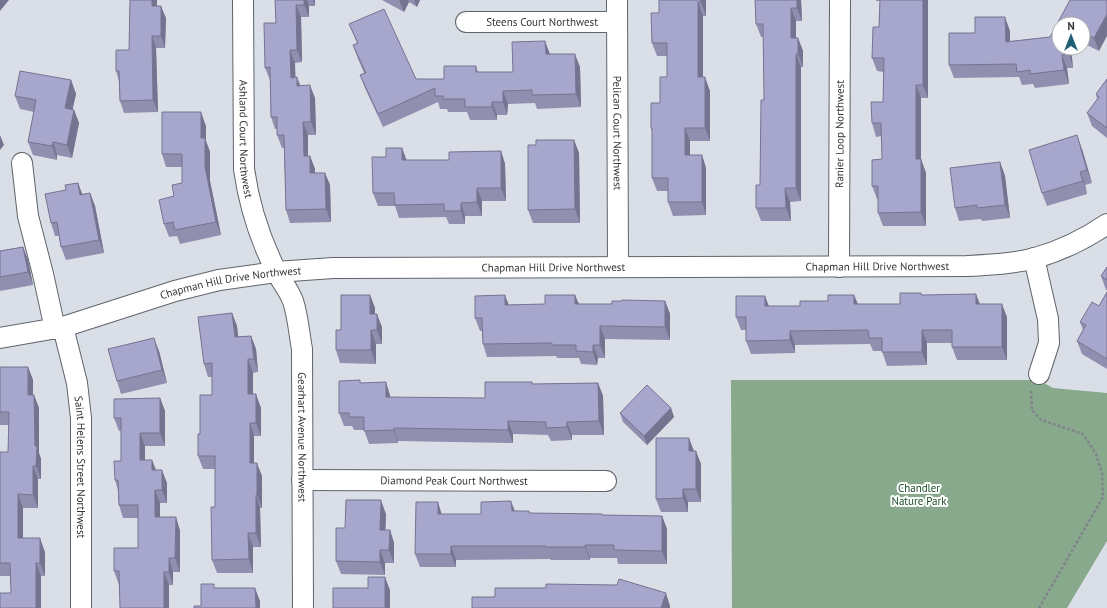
<svg xmlns="http://www.w3.org/2000/svg" width="1107" height="608" font-family="'PT Sans',sans-serif">
<style>
.forest{fill:#88a98c}
.lines{fill:none;stroke-linecap:round;stroke-linejoin:round}
.minor-casing{stroke:#5f646a;stroke-width:22}
.path{stroke:#81858a;stroke-width:2.5;stroke-dasharray:3 2;stroke-linecap:butt}
.minor{stroke:#fff;stroke-width:20}
.wall{fill:#908fb0}
.shaded-wall{fill:#757490}
.building{fill:#a7a6cd;stroke:#757490}
.labels{text-anchor:middle;dominant-baseline:central;stroke-width:4;stroke-linejoin:round;paint-order:stroke}
.street-label{font-size:11px;fill:#333639;stroke:#fff}
.park-label{font-size:11px;fill:#194c25;stroke:#fff}
</style>
<rect width="100%" height="100%" fill="#dadfe7"/>
<path class="forest" d="M731 380H1038L1053 388 1107 393V541L1067 608H732Z"/>
<g class="lines">
<g class="minor-casing">
<g id="minor">
<path id="s1" d="M243 0 244 169C249 205 260 239 276 271 281 281 289 290 293 301 298 316 299 333 302 349L303 608"/>
<path id="s2" d="M617 0 618 267"/>
<path id="s3" d="M466 22H617"/>
<path d="M22 163 28 216 43 274 55 329"/>
<path d="M1034 258 1048 319 1049 343 1039 374"/>
<path id="s4" d="M839 267 840 0"/>
<path id="s5" d="M63 327 77 383 81 418V608"/>
<path id="s6" d="M0 338 63 327 175 291 219 280 276 272 333 268 967 266C989 265 1013 264 1035 258 1060 251 1085 239 1107 224"/>
<path id="s7" d="M302 480 606 481"/>
</g>
</g>
<path class="path" d="M1031 391 1032 410 1041 420 1083 434 1096 454 1102 473 1103 497 1039 608"/>
<use href="#minor" class="minor"/>
</g>
<path class="wall" d="M130 0H157V6L166 18 165 48H156L158 112 124 113 120 101 119 81 116 71 129 50Z
M275 0H315V6H309V17H301L302 62 295 63V77L300 86 315 98 316 135H308V156H310L315 169V173H325L330 185 331 222 290 223 286 210 284 148H282L277 135V129H275L271 117 270 80 265 68 276 23Z
M382 0H420L417 7 409 2 404 12Z
M706 0V16H703V77L710 91V141H690V155H702L706 168V215L673 216 668 202V191H657L652 178V132L651 128 660 103 667 77V56H657L652 43 659 13Z
M755 0H801L802 21H796V38H798L803 51V67H801V201L790 202 791 221H761L756 208 760 185 764 100V37H761L756 24Z
M876 0H928V98H921V159L926 173V226H883L878 213V199H877L872 186 882 159V136L876 137 872 123 883 102 884 72 877 71 872 58 879 27 880 1H876Z
M1070 0H1107L1099 51 1083 43V24H1059L1071 48 1073 68H1067L1069 84 1035 88 1033 84 1022 85 1019 77 954 78 949 65 975 33 1010 31V41L1050 37Z
M349 24 416 79H444L476 66 478 72H513L550 54 580 67 581 107 537 109 535 103 508 104 507 115H497V120H470L467 112H448L447 109H440L438 102 383 127 365 88 360 75 364 73 358 59 353 45 357 43Z
M1107 79V138L1092 126 1087 113 1097 99 1096 94Z
M71 80 76 94 72 110H74L79 123 72 158 57 155V160L33 155 28 142 34 112 20 109 15 96Z
M206 126V141L210 152V181L221 235 180 244 177 236 169 237 164 224 174 196 182 183V167H166L162 154Z
M574 140 579 153 580 223H533L528 210 536 145Z
M402 148 406 160H449L501 151 505 164 506 201H482V216H465V224H449L446 217 399 218 395 206H378L373 193 386 157Z
M1082 149 1092 183 1085 185 1087 194 1047 206 1042 193Z
M1000 162 1005 176 1010 218 982 221 981 219 959 221 955 208Z
M78 183 82 194 90 193 95 206 104 253 66 260 61 247 59 236H55L51 223 66 190Z
M23 247 28 260 33 285 0 291V250L1 251Z
M1107 267V290H1106L1101 276Z
M1107 292V369L1082 354 1077 341 1083 330 1080 322 1099 306Z
M370 295 375 308V314L382 327V344H376V364L340 363 336 350 341 330Z
M575 295 579 304H612L665 301 670 314V340L605 339V358H598L597 365 581 364 579 358H557L556 356 487 357 483 344 482 331H480L475 318 508 305 545 304Z
M854 295 858 304H900L922 295 980 304 1007 317V360H957L952 347V343H927V365L887 366 882 351H873L870 344 795 345V353L751 354 746 341V330H741L736 317 765 296 768 306H800L828 301Z
M232 313 237 326 238 337 251 336 256 349 258 372 253 373V394L261 408V436H254V463L262 476V508H260L261 547H253V573H217L212 560 215 507V469H203L198 456 200 434 212 395V377H208L204 364Z
M159 351 167 383 121 394 117 381Z
M0 367H28L33 380V395H34L39 408V453L41 459V479H38V508H23V538L45 552V576H41V608H0L11 593V576H0V452H8L9 425H0Z
M532 382 533 384 598 383 603 396 604 435H572V440L551 441 548 435 513 434V443L398 441V443L369 444 364 430H354L352 426H344L339 413 361 383 390 395V398H485Z
M160 398 165 411V446H145V460H152L156 470 167 483V503H160V517H176L180 531V572H173V585H119L114 571 138 548V518H123L119 505 118 490 115 480 121 461V431H119L114 418Z
M671 408 674 417 647 445 623 422 620 413Z
M694 451 701 464V502H688V512H661L656 499Z
M515 511H529V513L602 514 603 515 662 516 667 529V564H618L617 558H590V560H551L550 559 456 560V567H420L415 554 442 514H481Z
M386 514 385 530H390L394 543V563H385V575L341 574 336 561 345 528Z"/>
<path class="shaded-wall" d="M0 0H9L0 11Z
M152 0H157L156 18 152 6Z
M304 0H307L309 6V17L304 5Z
M313 0H315V6Z
M399 0H408L409 2 404 12Z
M414 0H420L417 7Z
M701 0H706V16L701 2Z
M797 0H801L802 21 797 8Z
M923 0H928V98L923 85Z
M698 2 703 16V91L698 77Z
M296 5 301 17 302 62 297 50Z
M161 6 166 18 165 48 161 36Z
M791 8 796 21V51L791 38Z
M1107 14V36L1099 51 1094 38Z
M1005 17 1010 31V55L1006 42Z
M152 36 156 48 158 112 153 100Z
M798 38 803 51V67L798 54Z
M545 41 550 54H546Z
M1068 48H1071L1073 68 1069 54Z
M290 50 295 63 296 90 291 78Z
M575 54 580 67 581 107 576 94Z
M796 54 801 67V201L796 188Z
M1062 55 1067 68 1069 84 1064 70Z
M297 77 302 90 297 86Z
M705 77 710 91V141L705 128Z
M71 80 76 94 70 121 65 108Z
M310 85 315 98 316 135 311 122Z
M916 85 921 98V159L926 173V226L921 212 916 159Z
M503 91 508 104 507 115 503 102Z
M492 102 497 115V120L492 107Z
M74 110 79 123 72 158 67 145Z
M201 112 206 126V141L210 152V181L221 235 216 222 205 167 201 138Z
M303 122 308 135V169L304 156Z
M685 128 690 141V168L685 155Z
M0 135 4 145 0 150Z
M1077 135 1082 149 1092 183 1087 170Z
M574 140 579 153 580 223 575 209Z
M53 142 57 155V160L52 146Z
M402 148 407 161 402 160Z
M501 151 505 164 506 201 501 188Z
M702 155 706 168V215L702 202Z
M310 156 315 169V186L310 173Z
M1000 162 1005 176 1010 218 1005 205Z
M1080 172 1085 185 1087 194 1083 181Z
M325 173 330 185 331 222 326 209Z
M78 183 83 196 80 195Z
M477 188 482 201V216L477 202Z
M785 188 790 202 791 221 786 208Z
M90 193 95 206 104 253 99 240Z
M461 203 465 216V224L461 211Z
M23 247 28 260 33 285 28 272Z
M976 294 981 307 976 304Z
M370 295 375 308V327L370 314Z
M505 295 510 308 505 305Z
M575 295 580 308 575 304Z
M854 295 859 308 854 304Z
M765 296 770 309 765 306Z
M665 301 670 314V340L665 327Z
M1002 304 1007 317V360L1002 347Z
M232 313 237 326 240 351 235 337Z
M377 314 382 327V344L377 330Z
M600 326 605 339V358L600 345Z
M371 330 376 344V364L371 350Z
M922 330 927 343V365L922 352Z
M790 331 795 345V353L790 340Z
M251 336 256 349 258 372 254 359Z
M154 338 159 351 167 383 162 370Z
M593 345 598 358 597 365 593 352Z
M248 359 253 373V408L248 394Z
M28 367 33 380V408L28 395Z
M386 382 390 395 391 411 386 397Z
M598 383 603 396 604 435 599 421Z
M256 394 261 408V436L256 423Z
M34 395 39 408V453L41 459V479L36 466 35 446Z
M160 398 165 411V446L160 433Z
M671 408 674 417 647 445 644 436Z
M508 421 513 434V443L508 430Z
M567 422 572 435V440L567 427Z
M250 423 254 436V476L250 463Z
M394 428 398 441V443L394 430Z
M140 433 145 446V474L140 460Z
M689 438 694 451H689Z
M696 451 701 464V502L696 489Z
M152 460 157 473 152 470Z
M257 463 262 476V508L257 495Z
M33 466 38 479V508L33 495Z
M162 470 167 483V503L162 490Z
M683 489 688 502V512L683 498Z
M155 490 160 503V530L155 517Z
M18 494 23 508V552L18 538Z
M256 495 260 508 261 547 256 533Z
M381 500 386 514 385 543 380 530Z
M511 501 516 514 512 511Z
M438 502 442 515 438 514Z
M662 516 667 529V564L662 551Z
M176 517 180 531V572L175 558Z
M390 530 394 543V563L389 550Z
M248 533 253 547V573L249 559Z
M40 538 45 552V576L40 563Z
M585 545 590 558V560L585 547Z
M451 546 456 560V567L451 554Z
M380 550 385 563V575L380 562Z
M169 558 173 572V585L169 572Z
M36 563 41 576V608H36Z
M164 572 169 585V608H164Z
M385 577 390 590V608H385Z
M255 588 260 601V608H256Z
M666 593 670 606V608H661Z"/>
<path class="building" d="M130 0H152V6H161V36H152L153 100 120 101 119 71H116V50H129Z
M275 0H304V5H296L297 50H290L291 78 297 77V86L310 85 311 122H303L304 156H310V173H325L326 209 286 210 284 135H277V117H271L270 67 265 68 264 23H276Z
M659 0H701V2H698V77H705V128H685V155H702V202H668V178H652V128H651V103H660V77H667V43H652L651 13H659Z
M755 0H797V8H791V38H798V54H796V188H785L786 208H756V185H760L761 100H764L763 24H756Z
M880 0H923V85H916V159H921V212L878 213V186H872V160L882 159 881 123H872L871 102H883L884 58H872L873 27H879Z
M1070 0H1107V14L1094 38 1083 32V24H1068L1065 23V24H1059V48H1068L1069 54 1062 55 1064 70 1030 74V70L1017 72 1016 64 949 65V33H975V17H1005L1006 42 1050 37Z
M384 9 416 79H444V66H476V72H513L512 42 545 41 546 54H575L576 94 532 95V90L503 91V102H492V107H465V99H443V96H435V88L378 114 360 75 366 73 353 45 358 43 349 24Z
M20 71 71 80 65 108 74 110 67 145 53 142 52 146 28 142 36 100 15 96Z
M1107 79V128L1087 113 1099 97 1096 94Z
M162 112H201V138H205V167L216 222 175 230 173 222 164 224 159 200 174 196 172 185 182 183V154H162Z
M1077 135 1087 170 1080 172 1083 181 1042 193 1029 150Z
M536 140H574L575 209 528 210V145H536Z
M386 148H402V160H449V152L501 151V188H477V202L461 203V211H444V204L395 205 394 193H373L372 157H386Z
M1000 162 1005 205 977 208V205L955 208 950 168Z
M78 183 80 195 90 193 99 240 61 247 57 222 51 223 45 194 66 190 65 185Z
M23 247 28 272 0 277V251Z
M1107 267V280L1101 276Z
M1107 292V359L1077 341 1086 325 1080 322 1092 302 1099 306Z
M900 293H921V295L976 294V304H1002V347H952V330H922V352H882V338H869L868 330 790 331V340L746 341V317H736V296H765V306H800V301H828V295H854V304H900Z
M341 295H370V314H377V330H371V350H336V330H341Z
M505 295V305L545 304V295H575V304H612V301H622V300L665 301V327L600 326V345H593V352L576 351V345H552V343L483 344 482 318H475V296Z
M232 313 235 337 251 336 254 359H248V394H256V423H250V463H257V495H256V533H248L249 559 212 560 211 507H215V456H198V434H200V395H212V363L204 364 198 317Z
M154 338 162 370 117 381 108 349Z
M0 367H28V395H34L35 446H37L36 466H33V495L18 494V538H40V563H36V608H0V593H11L10 563H0V452H8L9 412H0Z
M360 380V383L386 382V397L485 398V382H532V384L598 383 599 421 567 422V427L546 428V422L508 421V430L394 428V430L364 431V417H349V413H339V381Z
M647 385 671 408 644 436 620 413Z
M160 398V433H140V460H152V470H162V490H155V517H176L175 558H169V572H164V608H120L119 571H114V548H138V505H119L118 480H115L114 461H121V418H114V399Z
M656 438H689V451H696V489H683V498L656 499Z
M346 500H381L380 530H390L389 550H380V562L336 561V528H345Z
M511 501 512 511H529V513L602 514V515L662 516V551L614 550V545H585V547H546V546H451V554H415L416 502H438V514H481V502Z
M368 577H385V608H333V588H368Z
M619 579 666 593 661 608H472V597H495V588H546V584L617 585Z
M201 584H214V588H255L256 608H194V606H201Z"/>
<g class="labels">
<g class="street-label">
<text stroke="none"><textPath href="#s3" startOffset="76">Steens Court Northwest</textPath></text>
<text stroke="none"><textPath href="#s2" startOffset="133">Pelican Court Northwest</textPath></text>
<text stroke="none"><textPath href="#s4" startOffset="133">Ranier Loop Northwest</textPath></text>
<text stroke="none"><textPath href="#s1" startOffset="139">Ashland Court Northwest</textPath></text>
<text stroke="none"><textPath href="#s6" startOffset="562">Chapman Hill Drive Northwest</textPath></text>
<text stroke="none"><textPath href="#s6" startOffset="886">Chapman Hill Drive Northwest</textPath></text>
<text stroke="none"><textPath href="#s6" startOffset="238">Chapman Hill Drive Northwest</textPath></text>
<text stroke="none"><textPath href="#s1" startOffset="448">Gearhart Avenue Northwest</textPath></text>
<text stroke="none"><textPath href="#s5" startOffset="142">Saint Helens Street Northwest</textPath></text>
<text stroke="none"><textPath href="#s7" startOffset="152">Diamond Peak Court Northwest</textPath></text>
</g>
<g class="park-label">
<text x="919" y="488">Chandler<tspan x="919" dy="13">Nature Park</tspan></text>
</g>
</g>
<g transform="translate(1071 36)"><circle r="19" fill="#ffffff" stroke="#adafb0"/>
<path d="M0-3L7 15L0 10L-7 15Z" fill="#1e5f74"/>
<text y="-6" font-size="11" font-weight="bold" text-anchor="middle" fill="#333639">N</text>
</g>
</svg>
